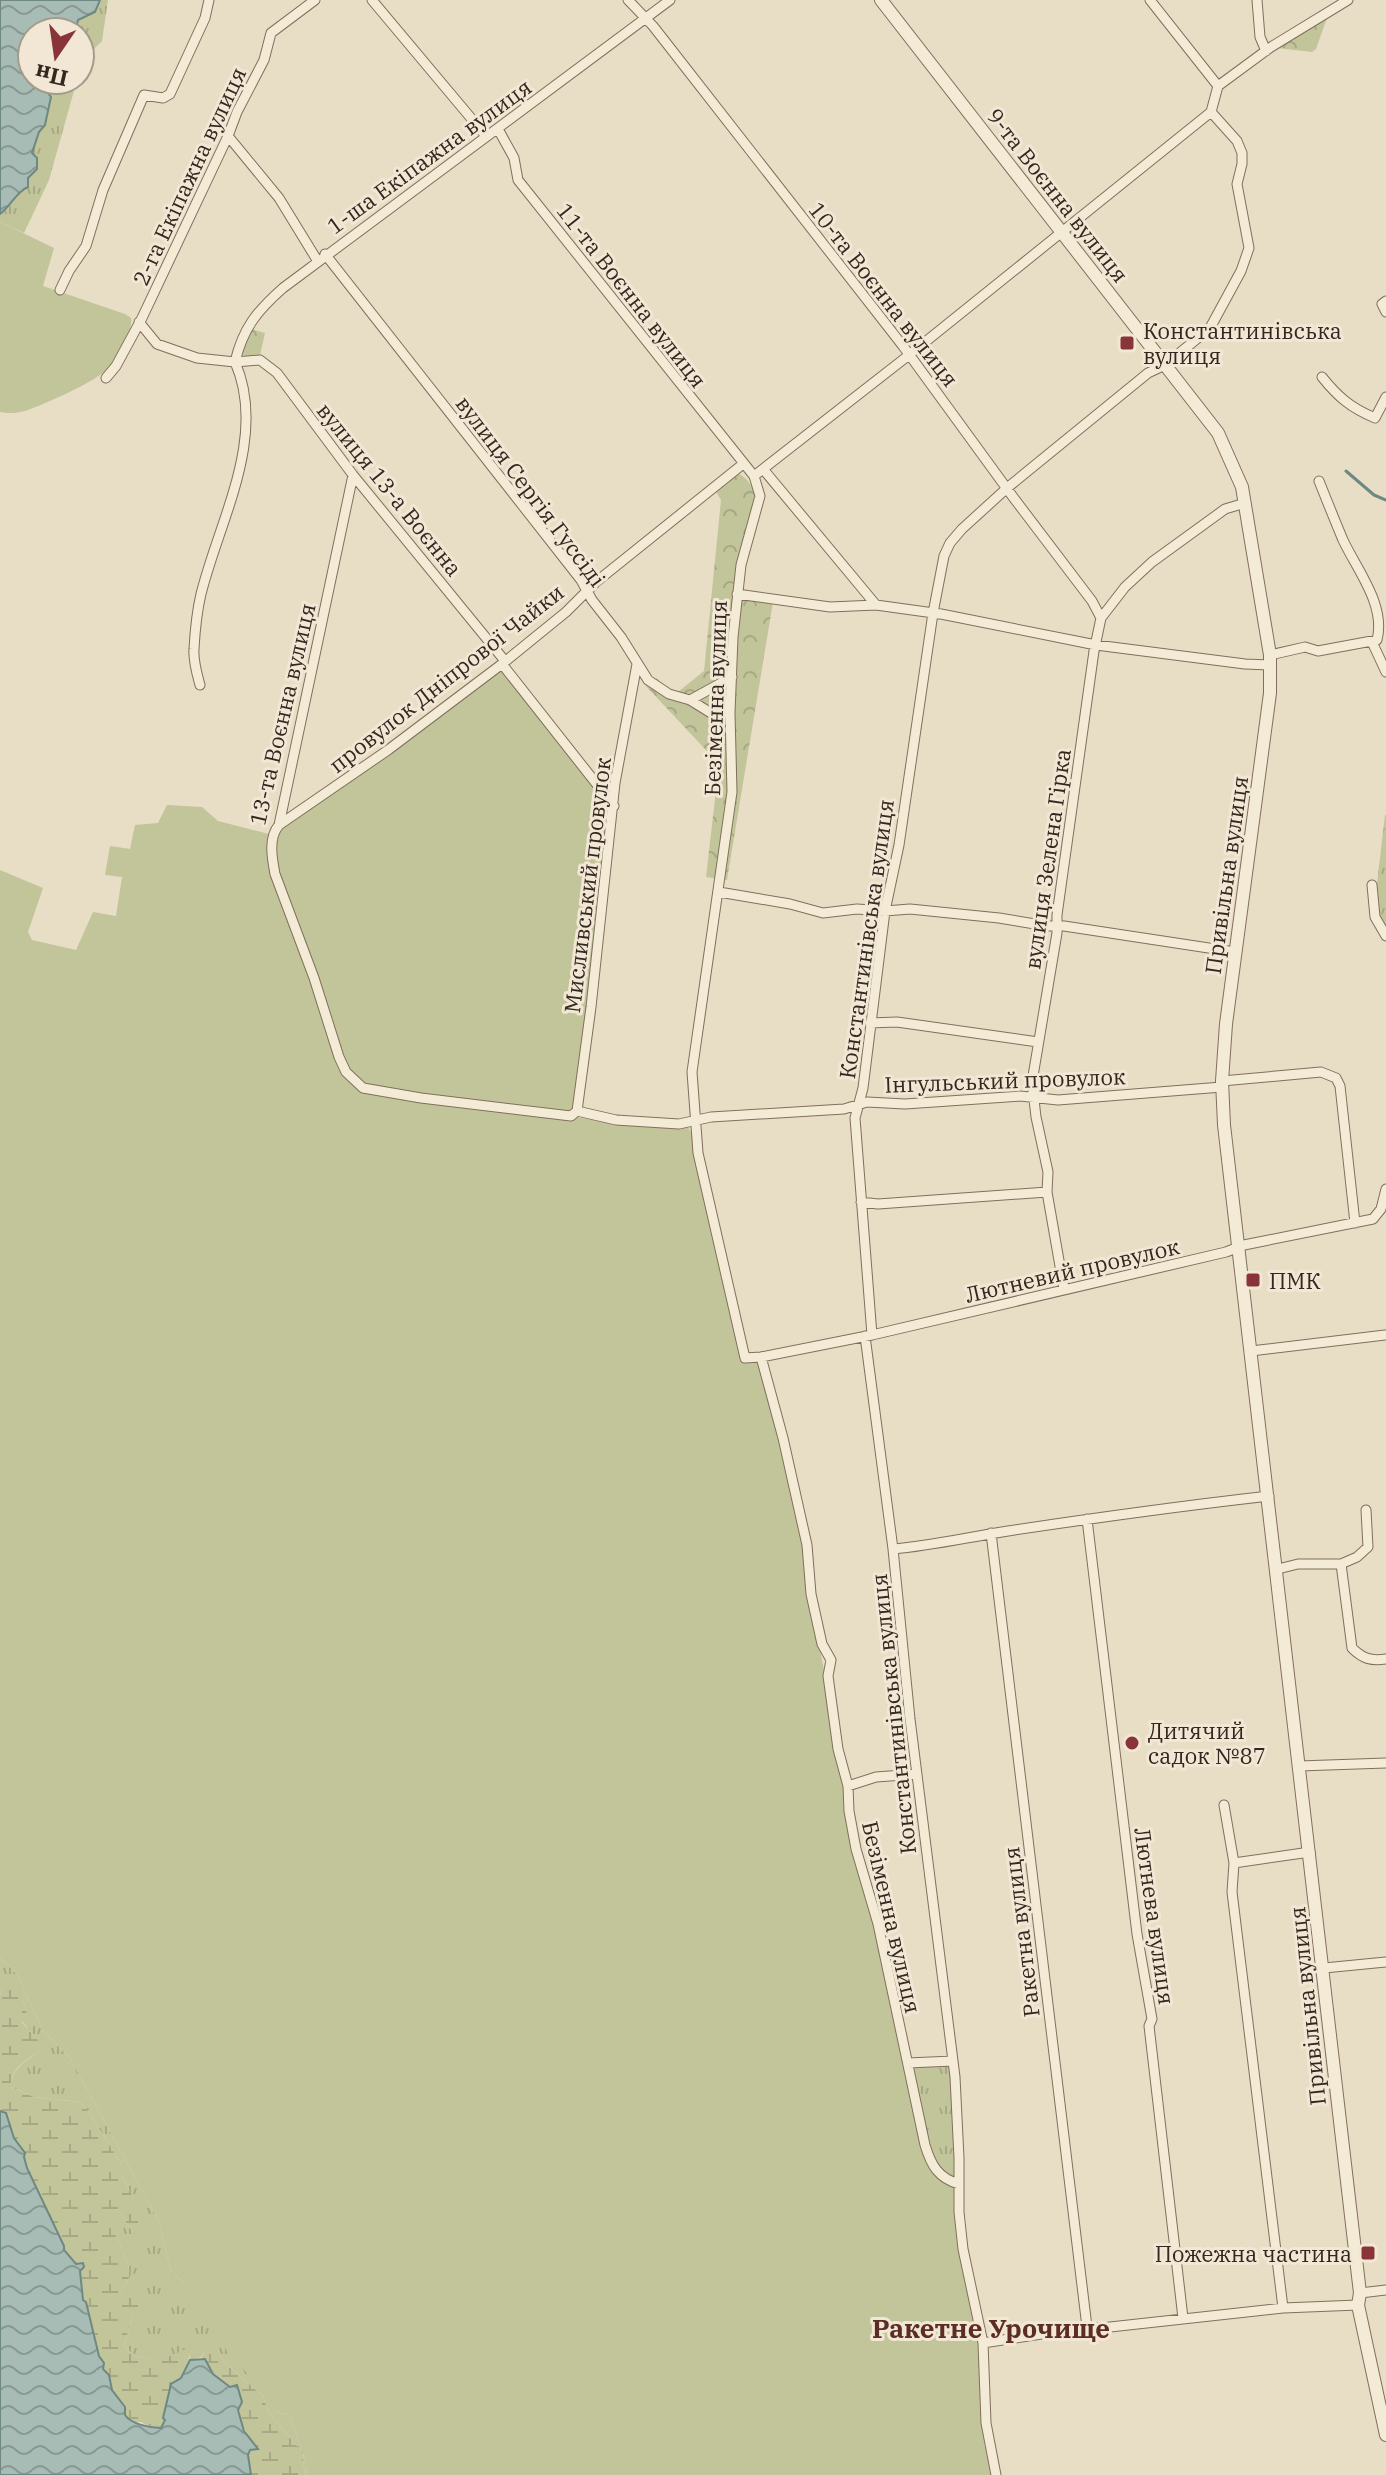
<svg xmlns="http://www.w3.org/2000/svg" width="1386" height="2475" font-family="'IBM Plex Serif',serif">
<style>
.grass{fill:url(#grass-tufts)}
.wetland{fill:url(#wetland-marsh)}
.park{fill:url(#park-crowns)}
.garden{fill:#c2c59a}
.water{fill:url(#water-waves);stroke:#6e8982;stroke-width:2}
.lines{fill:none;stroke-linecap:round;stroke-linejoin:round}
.stream{stroke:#6e8982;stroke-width:3}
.minor-casing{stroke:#816f5d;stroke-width:11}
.tertiary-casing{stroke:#816f5d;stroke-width:14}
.minor{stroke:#f4ebd7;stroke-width:9}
.tertiary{stroke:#f4ebd7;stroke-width:12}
.poi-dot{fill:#893438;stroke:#f1e7d4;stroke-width:3}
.labels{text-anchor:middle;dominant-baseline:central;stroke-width:6;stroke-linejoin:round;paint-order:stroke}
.street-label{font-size:22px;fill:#33281f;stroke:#f1e7d4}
.poi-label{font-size:22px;fill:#33281f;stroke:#f1e7d4;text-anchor:start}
.quarter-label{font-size:26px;font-weight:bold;fill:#5b2d24;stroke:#f1e7d4}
</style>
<defs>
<pattern id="grass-tufts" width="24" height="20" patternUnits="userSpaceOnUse" patternTransform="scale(2)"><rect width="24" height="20" fill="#c2c59a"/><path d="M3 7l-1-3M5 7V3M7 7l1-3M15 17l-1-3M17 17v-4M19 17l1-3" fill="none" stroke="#a7a984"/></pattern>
<pattern id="wetland-marsh" width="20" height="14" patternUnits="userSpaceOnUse" patternTransform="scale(2)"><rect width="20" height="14" fill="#c2c59a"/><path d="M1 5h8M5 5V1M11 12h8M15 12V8" fill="none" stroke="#a7a984"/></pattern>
<pattern id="park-crowns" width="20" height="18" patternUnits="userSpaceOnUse" patternTransform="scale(2)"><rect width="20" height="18" fill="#c2c59a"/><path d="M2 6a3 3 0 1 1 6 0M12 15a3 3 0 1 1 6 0" fill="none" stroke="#a7a984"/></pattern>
<pattern id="water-waves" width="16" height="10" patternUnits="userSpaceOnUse" patternTransform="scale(2)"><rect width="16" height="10" fill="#a6bcb5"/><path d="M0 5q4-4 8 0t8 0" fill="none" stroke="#889993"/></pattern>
</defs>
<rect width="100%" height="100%" fill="#e8ddc5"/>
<path class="grass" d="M100 0H108L102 41 94 49 80 72V32H75L78 20 95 12Z
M53 80H77L49 180 24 233 0 222V214L18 196 28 178 32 153Z
M1385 815H1386V940L1373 918Z
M0 1958 17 1974 43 2031 70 2058 159 2222 171 2271 183 2282 276 2412 289 2415 303 2452 308 2475H305L302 2452 269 2413 263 2396 224 2362 217 2349 205 2351 201 2357 190 2360 189 2352C166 2360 142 2366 124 2346L133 2315 121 2291 131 2275 120 2243 105 2219 117 2209 134 2234V2199L122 2176V2165L88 2111 80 2102 34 2097 11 2087C11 2066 30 2059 44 2048L22 2021 27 2013 23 1999 2 1988 0 1997Z
M948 2065 951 2070 957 2174 953 2179H949L931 2159 913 2067Z"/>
<path class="wetland" d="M14 1986 23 1999 27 2013 22 2022 45 2048C30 2058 10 2066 11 2087L34 2097 80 2102 88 2111 122 2165V2176L134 2199 142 2230 134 2234 117 2209 106 2219 120 2243 131 2275 121 2291 138 2295 143 2310 133 2315 124 2346C140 2364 163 2362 183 2350L189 2352C191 2366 176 2384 169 2397 164 2408 167 2418 161 2428H152L141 2422H134L125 2415 122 2405 112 2390 109 2375 103 2369 86 2302 83 2300 80 2271 63 2250 64 2246 14 2138 6 2114 0 2111V1997L2 1988Z
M209 2348 217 2349 224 2362 263 2396 269 2413 302 2452 305 2475H251L248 2455 250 2450 257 2449C241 2429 238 2410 236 2385L230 2387 213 2374 205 2359 201 2358 205 2351Z"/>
<path class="park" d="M1327 18 1316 49 1312 52 1277 48Z
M250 329 265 333 260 355 257 358 245 357 242 353Z
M737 473C748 478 754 487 755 500L736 569 732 596 773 602 727 880 706 877 719 764 644 684 657 678 665 688 678 692 704 671 721 500 715 490Z"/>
<path class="garden" d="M0 222 54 248 43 286 125 314 131 318C133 332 119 358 109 368 95 382 45 404 25 411 17 413 8 414 0 412Z
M500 670 506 673 605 798 611 814 575 1117 610 1123 688 1127 692 1134 743 1362 753 1361 761 1366 806 1546 809 1595 875 1925 928 2160 956 2187 962 2265 980 2344 984 2443 992 2475H308L303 2452 289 2415 276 2412 236 2359H232L183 2282 171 2271 159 2222 70 2058 43 2031 17 1974 0 1958V870L43 888 28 932 32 940 76 950 93 912 116 916 122 877 105 875 110 846 130 849 135 825 158 823 167 805 202 807 218 821 273 835Z"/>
<path class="water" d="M0 0H100L95 12 78 20 75 32H32V80H53L49 94 51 97 45 125 39 132 32 153 37 158V169L28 178V187C17 191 10 207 0 214Z
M0 2111 6 2113 14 2138 25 2153 24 2157 27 2168 64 2246V2250L76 2264 83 2263 84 2267 80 2271 83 2300 86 2302 99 2356 104 2363 103 2369 109 2375 112 2390 125 2407V2415C131 2424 150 2428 161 2428L165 2420 163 2418 171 2384 181 2378 190 2360 205 2359 213 2374 230 2387 237 2385 242 2402 238 2410 244 2431 258 2449 250 2450 248 2455 251 2475H0Z"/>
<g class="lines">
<path class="stream" d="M1346 471 1374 495 1386 500"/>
<g class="minor-casing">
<path id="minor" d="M372 0 486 136
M628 0 653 26 903 346 1013 497 1092 601 1101 618
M1257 0 1260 37 1266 51
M1218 86 1271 47 1348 0
M498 129 514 158 518 180 754 476 760 496 741 565 733 637 730 713 732 792 692 1072 698 1153 745 1358 761 1357 872 1335 1226 1252 1244 1245 1373 1219 1381 1209 1386 1189
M228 136 279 198 317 260
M325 254 581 580 592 600 621 637 648 680 669 694 690 700 711 713H730
M60 290 69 271 86 246 103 190 144 95 163 98 170 94 205 18 209 0
M1386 301 1382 304 1386 312
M139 322 157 344 197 358 235 362 260 360 277 373 353 475 505 661
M235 362C243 328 257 311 283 288L670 0
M1322 377C1338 397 1351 408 1375 418L1386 397
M106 378 116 366 142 318 228 136 237 112 264 60 271 33 315 0
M763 469 876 605
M353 475 279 825C268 838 272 858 275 874L314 978 339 1057 346 1072 363 1088 421 1098 571 1116 577 1111 616 1120 679 1124 711 1117 844 1109 867 1102 905 1104 1020 1096 1058 1100 1222 1087
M754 476 909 355 1211 112
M737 594 830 607 876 605 941 614 1096 645 1245 664 1270 665
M1372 642 1386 672
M1270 655 1305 647 1318 651 1377 640C1386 605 1357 570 1343 540 1335 521 1327 501 1319 481
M502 664 614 806
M200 685C197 674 193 661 194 649 195 631 197 611 201 594 219 521 268 437 235 362
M690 700 732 677
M279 825 388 750 502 664 566 612 596 582 743 464
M1372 885 1375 917 1386 936
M719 892 790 904 823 913 857 909 885 911 910 909 999 918 1047 926H1064L1235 952
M870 1023 897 1022 1038 1042
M1222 1081 1321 1072 1336 1078 1340 1086 1355 1223
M577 1111 591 1007 615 783 637 664
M861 1202 878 1204 1047 1192
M1064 1289 1047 1192 1048 1172 1036 1117 1032 1082 1057 933V915L1094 651 1101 618 1125 587 1152 562 1225 509 1245 503
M872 1335 855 1118 863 1088 885 911 899 845 933 613 944 556 950 543 962 529 1007 488 1148 373 1165 365 1210 328 1241 271 1249 248 1237 184 1242 164V153L1237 141 1211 112 1218 86 1150 0
M865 1336 893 1549 910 1719 955 2077 959 2158V2212L963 2249 983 2343 986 2423 996 2475
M1251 1351 1385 1335
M761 1357 783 1438 807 1545 811 1594 822 1644 831 1660 828 1676 838 1749 848 1786 849 1811 856 1849 878 1924 925 2145C931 2165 938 2178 959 2184
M1087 1519 1137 1934 1152 2019 1149 2026 1183 2318
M991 1533 1087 2327
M893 1549C931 1546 969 1537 1008 1531 1094 1518 1181 1506 1269 1496
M1341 1564 1352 1648C1363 1659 1371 1661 1386 1659
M1278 1569 1298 1564H1341L1357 1557 1368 1547 1366 1510
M1299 1766 1386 1763
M848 1786 876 1777 917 1774
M1224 1805 1234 1863
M1324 1968 1386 1962
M908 2063 953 2061
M1360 2293 1386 2290
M1283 2308 1232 1892 1234 1863 1310 1852
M983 2343 1087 2327 1101 2328 1283 2308 1358 2305"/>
</g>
<g class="tertiary-casing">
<path id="tertiary" d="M881 0 1218 433 1242 487 1270 655V693L1226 1024 1222 1081 1224 1125 1360 2293 1358 2305 1386 2435"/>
</g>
<use href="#minor" class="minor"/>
<use href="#tertiary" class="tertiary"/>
</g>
<g class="poi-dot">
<rect x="1119" y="335" width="16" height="16" rx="4"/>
<rect x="1245" y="1272" width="16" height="16" rx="4"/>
<circle cx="1132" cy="1743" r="8"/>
<rect x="1360" y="2245" width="16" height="16" rx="4"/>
</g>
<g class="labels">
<g class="street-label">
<text transform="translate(429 156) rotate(-36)">1-ша Екіпажна вулиця</text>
<text transform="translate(189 176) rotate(-65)">2-га Екіпажна вулиця</text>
<text transform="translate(1058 195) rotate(52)">9-та Воєнна вулиця</text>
<text transform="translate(884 294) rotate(52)">10-та Воєнна вулиця</text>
<text transform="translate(632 295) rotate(52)">11-та Воєнна вулиця</text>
<text transform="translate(390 489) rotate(51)">вулиця 13-а Воєнна</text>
<text transform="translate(531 491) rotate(53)">вулиця Сергія Гуссіді</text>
<text transform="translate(446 678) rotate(-38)">провулок Дніпрової Чайки</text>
<text transform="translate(715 698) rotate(-88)">Безіменна вулиця</text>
<text transform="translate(282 714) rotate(-77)">13-та Воєнна вулиця</text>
<text transform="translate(1047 859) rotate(-82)">вулиця Зелена Гірка</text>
<text transform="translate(1226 875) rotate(-82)">Привільна вулиця</text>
<text transform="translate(587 885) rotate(-83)">Мисливський провулок</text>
<text transform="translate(866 939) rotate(-82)">Константинівська вулиця</text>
<text transform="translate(1005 1080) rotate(-2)">Інгульський провулок</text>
<text transform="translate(1072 1270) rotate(-13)">Лютневий провулок</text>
<text transform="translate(893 1714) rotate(-96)">Константинівська вулиця</text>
<text transform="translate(1155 1916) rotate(82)">Лютнева вулиця</text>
<text transform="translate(892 1917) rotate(77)">Безіменна вулиця</text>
<text transform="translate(1021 1932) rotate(-97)">Ракетна вулиця</text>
<text transform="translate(1307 2006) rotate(-96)">Привільна вулиця</text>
</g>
<g class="poi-label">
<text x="1143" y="330">Константинівська<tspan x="1143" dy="25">вулиця</tspan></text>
<text x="1269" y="1280">ПМК</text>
<text x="1148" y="1730">Дитячий<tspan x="1148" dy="25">садок №87</tspan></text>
<text x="1352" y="2253" text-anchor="end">Пожежна частина</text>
</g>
<g class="quarter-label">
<text x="991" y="2328">Ракетне Урочище</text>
</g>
</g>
<g transform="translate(56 56) rotate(193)"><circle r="38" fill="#f1e7d4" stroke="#a59b8c" stroke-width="2"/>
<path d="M0-6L14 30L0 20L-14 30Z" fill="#893438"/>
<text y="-12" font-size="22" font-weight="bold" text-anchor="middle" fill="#33281f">Пн</text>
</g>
</svg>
